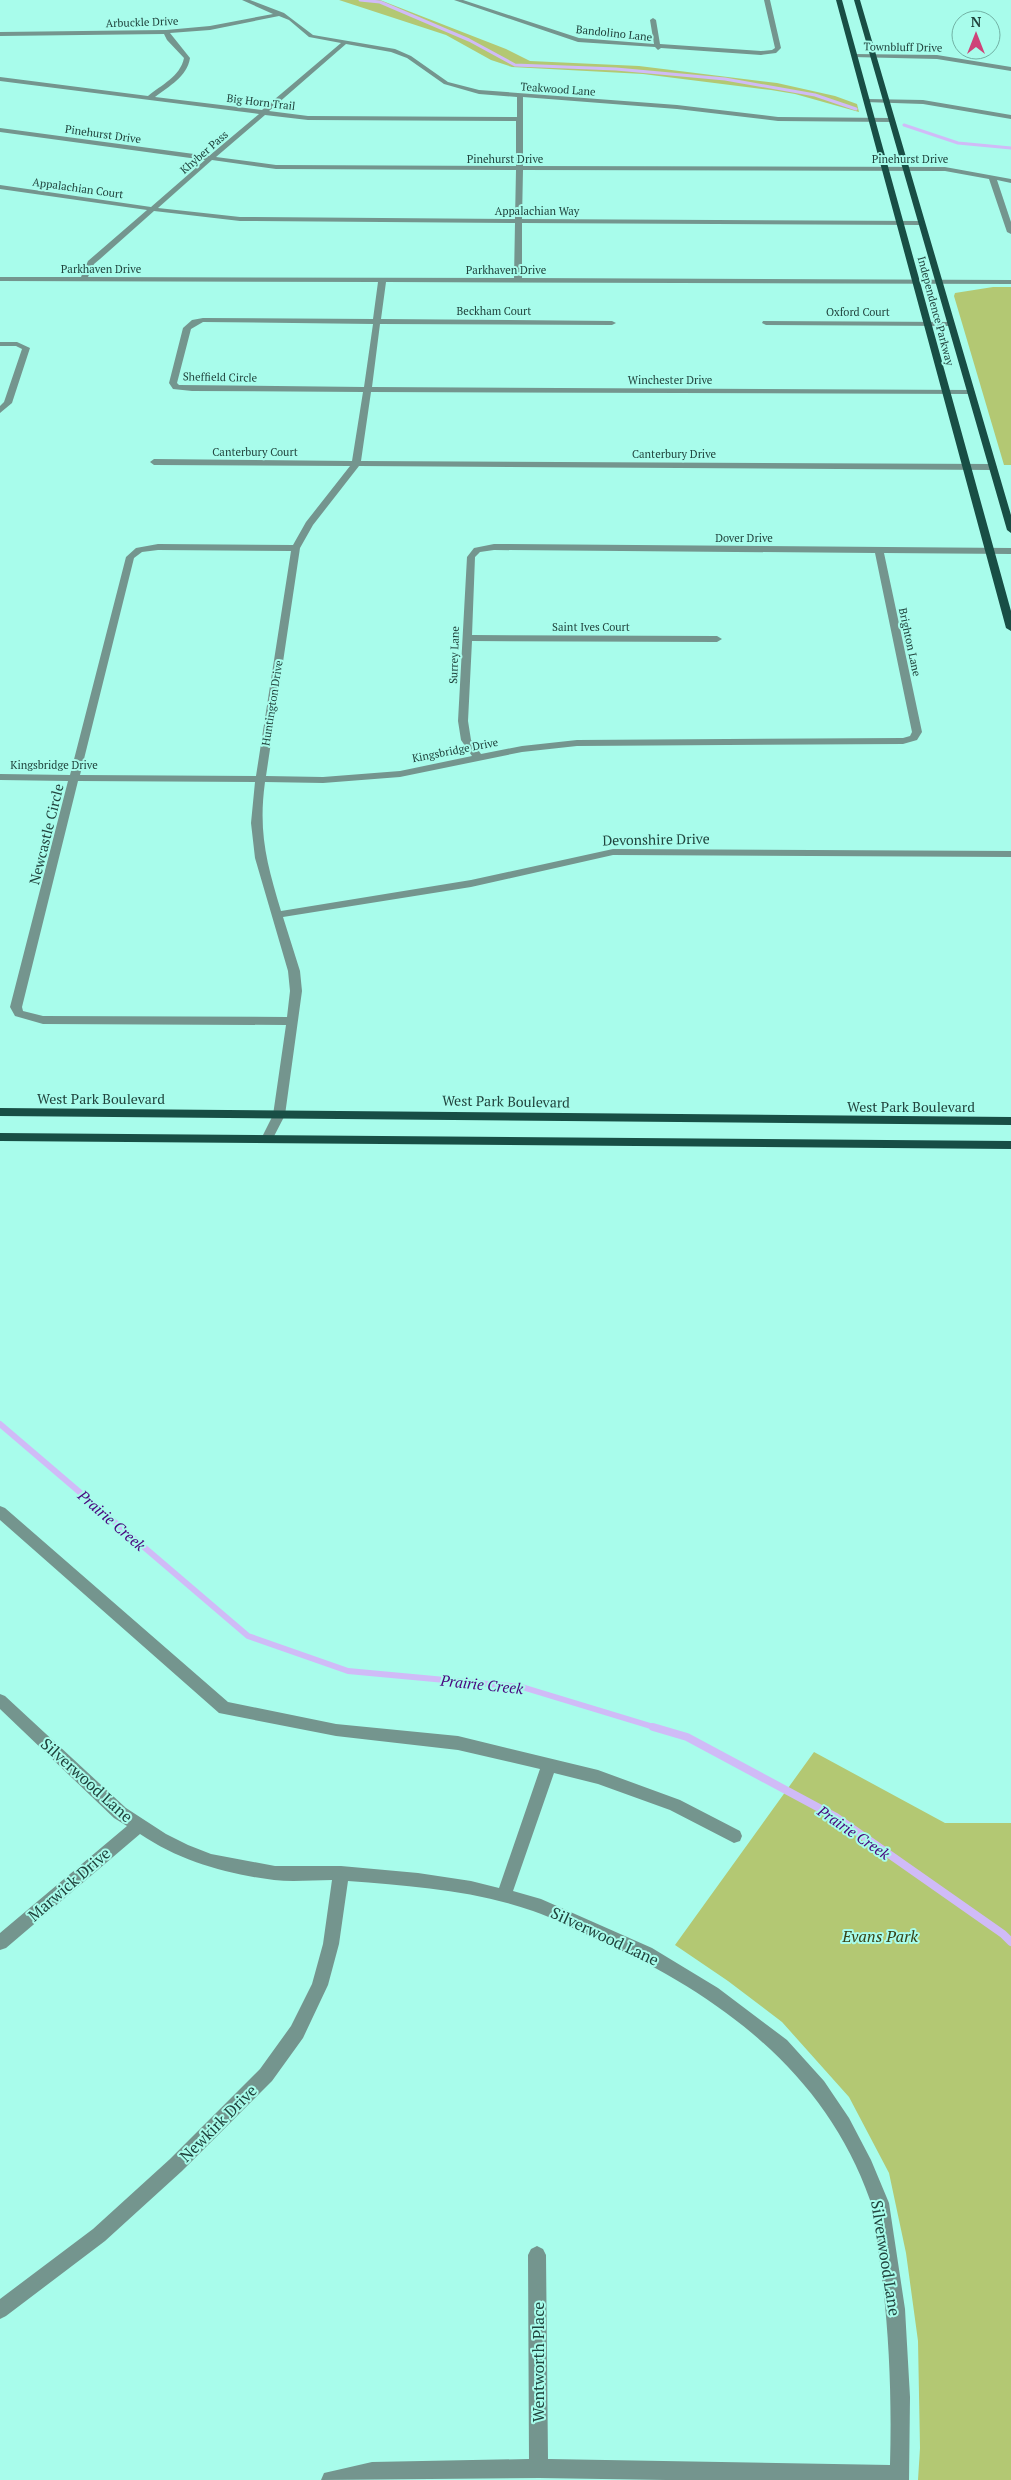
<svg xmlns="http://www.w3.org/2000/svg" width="1011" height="2480" font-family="'PT Serif',serif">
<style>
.green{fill:#b3c873}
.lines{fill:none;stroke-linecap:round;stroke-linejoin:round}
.stream-far2{stroke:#d0bbf7;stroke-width:3}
.stream-far1{stroke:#d0bbf7;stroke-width:6}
.stream{stroke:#d0bbf7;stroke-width:8}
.minor{fill:#74958e;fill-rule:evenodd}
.major{fill:#184e45;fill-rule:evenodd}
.labels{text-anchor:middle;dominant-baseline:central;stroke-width:4;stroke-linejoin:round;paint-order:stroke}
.far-street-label{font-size:11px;fill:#20433d;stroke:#a8fceb}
.street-label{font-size:14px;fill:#20433d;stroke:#a8fceb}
.water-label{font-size:15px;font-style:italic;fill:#47067e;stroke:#a8fceb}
.near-street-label{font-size:16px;fill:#20433d;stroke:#a8fceb}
.near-park-label{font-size:16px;font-style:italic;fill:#384215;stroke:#a8fceb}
</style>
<rect width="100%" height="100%" fill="#a8fceb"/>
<path class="green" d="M339 0H380L506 49 530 61 639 66 777 83 835 96 857 104 859 112 795 94 771 90 643 74 512 67 491 60 446 35Z
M993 287H1011V465H1004L954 296 955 293Z
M814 1752 945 1823H1011V2480H918L920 2448 918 2341 906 2253 889 2173 849 2097 782 2022 728 1981 675 1945Z"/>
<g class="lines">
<path class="stream-far2" d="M360 0 380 2 469 40 515 65 616 69 725 79 815 95 856 109
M904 125 958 143 1011 148"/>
<path class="stream-far1" d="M0 1424 248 1636 348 1671 522 1687 657 1728"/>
<path class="stream" d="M653 1727 687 1737 836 1817 1003 1934 1011 1942"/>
<path class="minor" d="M242 0H250L284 13 313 35 395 49 411 56 448 82 479 90 677 105 778 117 892 118 895 120 892 122 778 121 677 109 523 97V166L945 167 1011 179V183L997 180 1011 222V234L1007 232 989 179 945 171 523 170 522 219 921 221 925 223 921 225 522 223V278L1011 280V284L386 282 381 319 612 321 616 323 612 325 380 324 372 387 971 390 975 392 971 394 371 392 361 461 993 464 997 467 993 470 359 466 313 525 300 548 266 776 323 777 400 771 472 756 461 740 458 721 467 557 474 548 494 544 1011 548V554L884 553 922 732 917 740 903 744 577 746 522 752 400 777 323 783 265 782C258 833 267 864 281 911L471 880 613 849 1011 851V857L613 855 471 887 283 917 300 971 302 991 285 1115 271 1142 267 1143 261 1139 273 1115 286 1025 43 1024 15 1016 10 1007 68 781 0 780V774L70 775 126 557 136 548 158 544 293 545 306 522 350 466 154 465 150 462 154 459 352 461 363 392 192 391 173 389 169 383 183 328 192 320 203 318 373 319 378 282 0 281V277H81L88 261 147 210 0 189V185L151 207 205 160 0 132V128L209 156 259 114 0 81V77L148 96C161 85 180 77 184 58L167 40 164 34 0 36V32L166 30 210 26 273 14ZM279 16 289 20 309 37 341 43 262 110 155 97C169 86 187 77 190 58L170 33 210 30ZM346 44 391 52 407 58 444 84 479 94 517 97V117L308 116 269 111ZM265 115 308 120 516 121V166L276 165 216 157ZM212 160 276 169 516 170 515 219 240 217 158 208ZM154 211 240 221 515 223 514 278 88 277 94 264 100 259ZM203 322 373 324 364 387 179 385 177 383 191 329ZM158 550 291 551 256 776 80 775 134 558 142 552ZM494 550 875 553 912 732 910 736 903 738 577 740 522 746 481 754 471 740 468 721 472 641 717 642 722 639 717 636 472 635 475 557 480 552ZM78 781 255 782 251 823 255 858 288 971 290 991 287 1017 43 1016 23 1011 22 1007Z
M454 0H463L579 38 654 44 650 20 653 18 656 20 660 44 761 51 772 50 775 48 764 0H770L781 48 776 53 761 55 661 48 658 50 655 47 578 42Z
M854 54 937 55 1011 67V71L937 59 852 57Z
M867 99 923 100 1011 115V119L923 104 865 102Z
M763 321 951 322 955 324 951 326 766 325 762 323Z
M0 342H17L30 348 12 403 0 413V406L4 402 22 349 16 346H0Z
M0 1506 5 1508 228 1702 336 1724 458 1736 598 1770 680 1800 740 1831 742 1836 740 1841 734 1843 670 1810 598 1784 554 1773 513 1891 541 1899 652 1948 718 1988 787 2040 824 2081 849 2118 871 2160 889 2203 905 2309 910 2397 909 2480H666L539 2478 321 2480 324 2473 372 2462 529 2459 528 2255 531 2249 537 2246 543 2249 546 2255 548 2459 890 2465C892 2394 889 2325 879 2255 876 2237 876 2217 870 2200 824 2069 714 1991 592 1937 573 1928 553 1918 533 1911 474 1890 410 1886 348 1881L339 1944 328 1985 303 2038 272 2081 182 2171 105 2241 6 2316 0 2319V2299L93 2229 170 2159 260 2069 291 2026 312 1984 323 1944 332 1880C313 1880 293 1882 274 1880 226 1874 180 1861 140 1834L6 1948 0 1950V1933L127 1826 114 1818 0 1709V1694L5 1696 126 1808 166 1834 188 1845 211 1854 275 1866H341L418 1873 471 1881 499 1888 540 1769 458 1750 336 1736 219 1713 0 1520Z"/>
<path class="major" d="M836 0H842L1011 611V631L1006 628Z
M854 0H860L1011 515V533L1007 530Z
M0 1108 1011 1117V1125L0 1116Z
M0 1133 1011 1141V1149L0 1141Z"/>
</g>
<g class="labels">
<g class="far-street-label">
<text transform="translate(142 22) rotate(-2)">Arbuckle Drive</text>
<text transform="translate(614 33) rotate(6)">Bandolino Lane</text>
<text transform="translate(903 47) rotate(1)">Townbluff Drive</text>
<text transform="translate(558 89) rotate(4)">Teakwood Lane</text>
<text transform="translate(261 102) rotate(7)">Big Horn Trail</text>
<text transform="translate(103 134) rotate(8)">Pinehurst Drive</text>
<text transform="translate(204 152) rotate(-41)">Khyber Pass</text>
<text x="505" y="159">Pinehurst Drive</text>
<text x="910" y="159">Pinehurst Drive</text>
<text transform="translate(78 188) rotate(8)">Appalachian Court</text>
<text x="537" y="211">Appalachian Way</text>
<text x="101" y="269">Parkhaven Drive</text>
<text x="506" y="270">Parkhaven Drive</text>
<text x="494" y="311">Beckham Court</text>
<text transform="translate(936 311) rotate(75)">Independence Parkway</text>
<text x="858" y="312">Oxford Court</text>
<text transform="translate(220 377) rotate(1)">Sheffield Circle</text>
<text x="670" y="380">Winchester Drive</text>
<text x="255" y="452">Canterbury Court</text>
<text x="674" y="454">Canterbury Drive</text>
<text x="744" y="538">Dover Drive</text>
<text x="591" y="627">Saint Ives Court</text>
<text transform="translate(910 642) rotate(78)">Brighton Lane</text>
<text transform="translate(454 655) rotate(-88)">Surrey Lane</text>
<text transform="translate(272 703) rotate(-81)">Huntington Drive</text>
<text transform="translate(455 750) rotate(-11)">Kingsbridge Drive</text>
<text x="54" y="765">Kingsbridge Drive</text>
</g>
<g class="street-label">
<text transform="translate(46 834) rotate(-76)">Newcastle Circle</text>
<text transform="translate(656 839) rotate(-1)">Devonshire Drive</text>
<text x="101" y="1098">West Park Boulevard</text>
<text transform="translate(506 1101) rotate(1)">West Park Boulevard</text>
<text x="911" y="1106">West Park Boulevard</text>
</g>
<g class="water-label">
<text transform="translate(112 1520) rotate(41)">Prairie Creek</text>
<text transform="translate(482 1684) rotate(6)">Prairie Creek</text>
<text transform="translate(854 1832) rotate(34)">Prairie Creek</text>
</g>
<g class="near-street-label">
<text transform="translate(87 1780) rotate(42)">Silverwood Lane</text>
<text transform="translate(69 1884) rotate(-41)">Marwick Drive</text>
<text transform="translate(605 1936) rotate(25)">Silverwood Lane</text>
<text transform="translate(218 2123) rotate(-45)">Newkirk Drive</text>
<text transform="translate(886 2258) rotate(81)">Silverwood Lane</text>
<text transform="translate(538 2362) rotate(-90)">Wentworth Place</text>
</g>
<g class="near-park-label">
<text x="880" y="1936">Evans Park</text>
</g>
</g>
<g transform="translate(976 35)"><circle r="24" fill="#a8fceb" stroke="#72b2a5"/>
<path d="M0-4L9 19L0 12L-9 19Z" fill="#ce4379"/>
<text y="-8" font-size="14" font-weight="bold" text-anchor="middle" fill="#20433d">N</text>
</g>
</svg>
